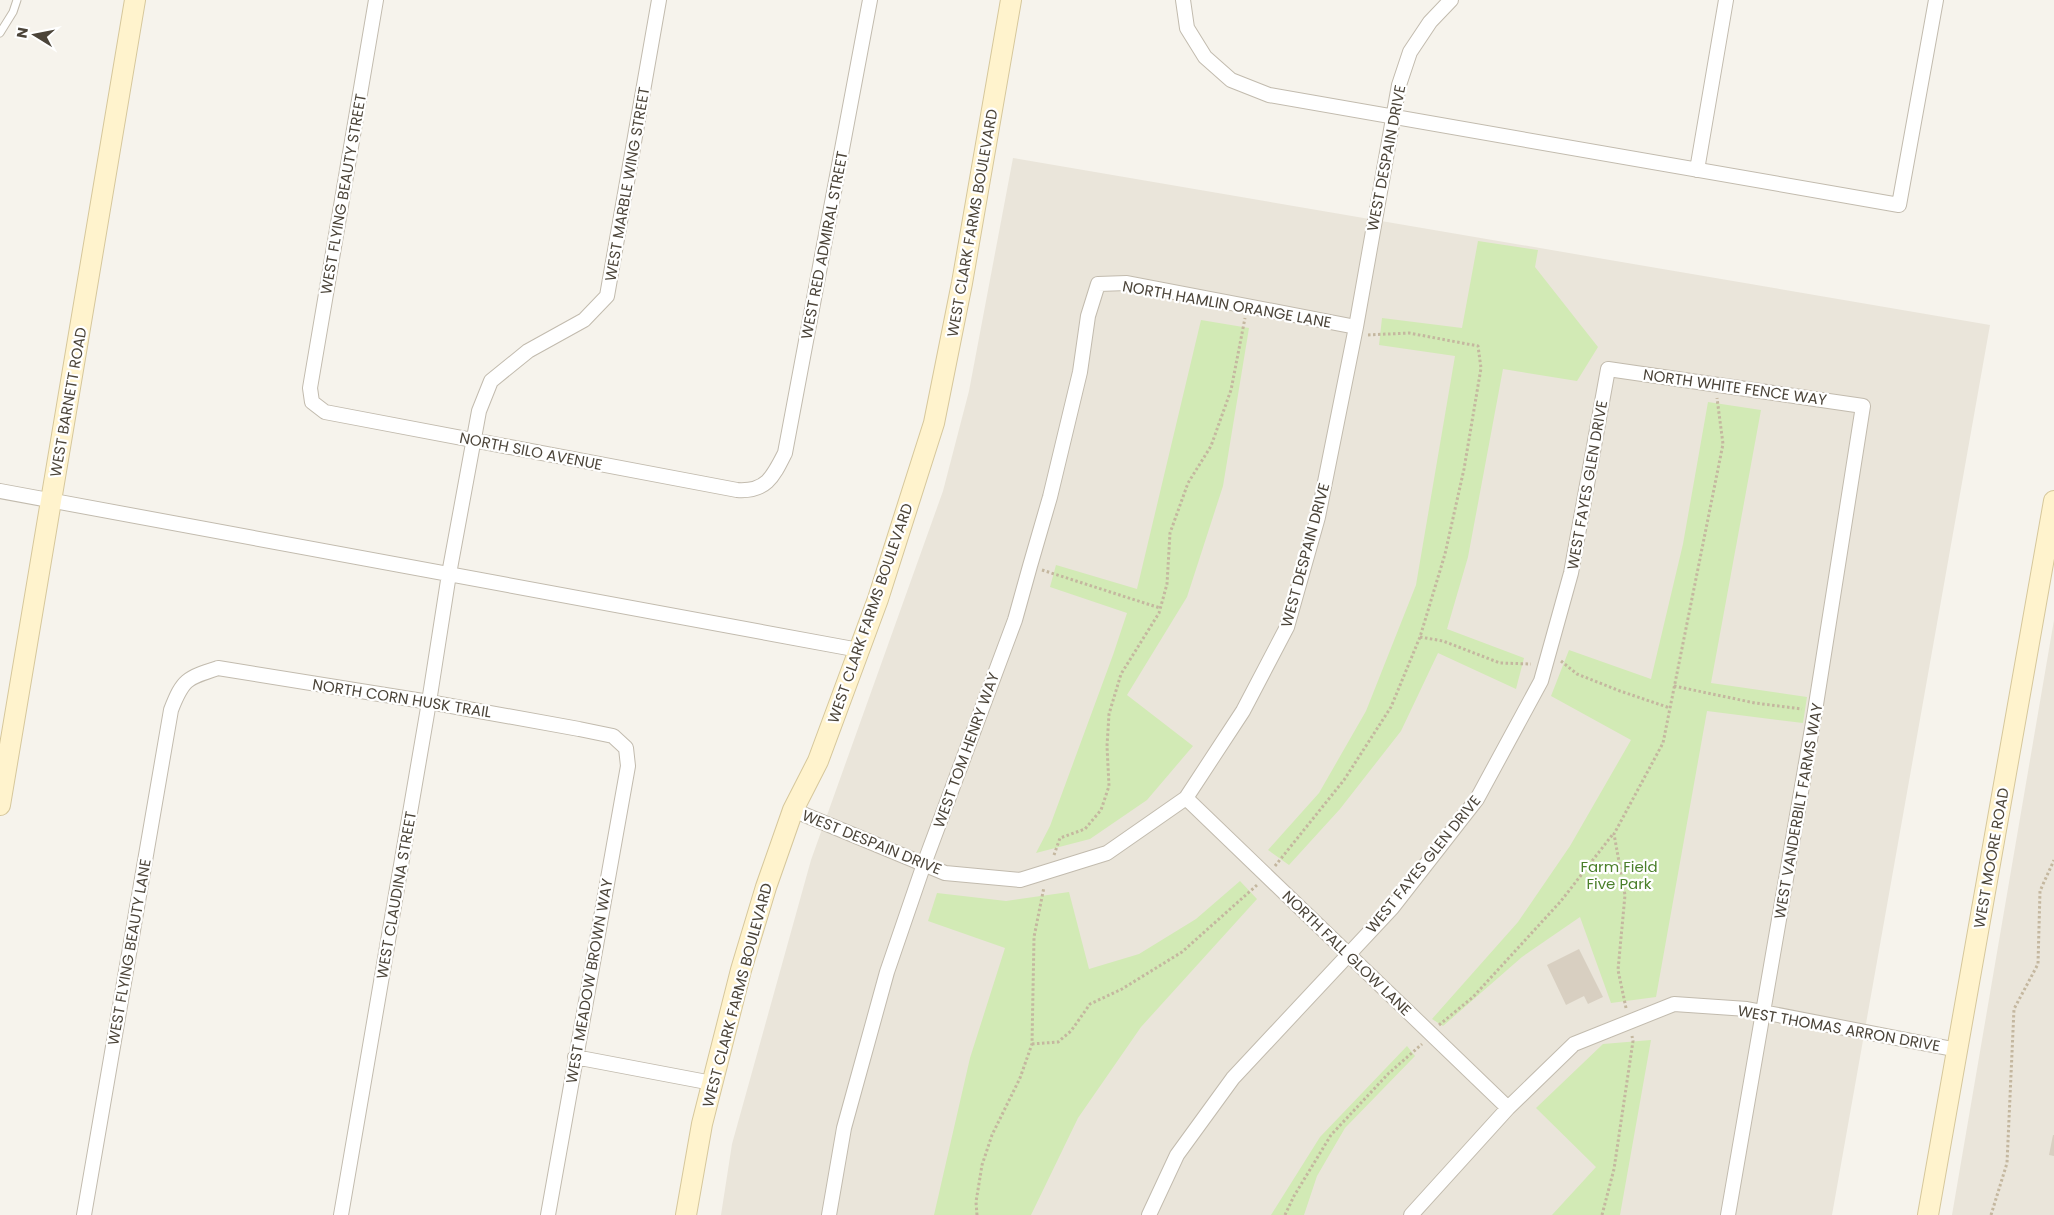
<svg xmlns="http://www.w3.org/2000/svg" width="2054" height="1215" font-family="Poppins,sans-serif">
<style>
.residential{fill:#eae5da}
.green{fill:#d2eab5}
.building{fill:#d8cfc1}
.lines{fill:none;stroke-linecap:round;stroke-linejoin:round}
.lane-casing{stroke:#c2bbae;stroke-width:9}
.street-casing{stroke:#c2bbae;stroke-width:16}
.secondary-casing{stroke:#d6c79b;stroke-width:22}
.path{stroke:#c4b79f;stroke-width:3;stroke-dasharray:2.5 2.5;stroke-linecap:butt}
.lane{stroke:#fff;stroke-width:7}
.street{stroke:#fff;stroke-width:14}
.secondary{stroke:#fff3cd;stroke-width:20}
.labels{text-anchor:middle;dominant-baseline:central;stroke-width:4.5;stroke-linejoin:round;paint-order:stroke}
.street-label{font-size:15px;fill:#4b4439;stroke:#fff}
.park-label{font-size:15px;fill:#4a7f2a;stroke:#fff}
</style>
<rect width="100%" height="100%" fill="#f6f3ec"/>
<path class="residential" d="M1013 158 1990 325 1832 1215H721L732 1144 811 860 943 491 969 391Z
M2054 620V1215H1952Z"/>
<path class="green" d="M1478 241 1538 250 1535 267 1598 347 1577 381 1503 369 1468 557 1447 629 1524 658 1516 689 1438 653 1401 731 1340 809 1289 865 1268 850 1319 793 1366 711 1416 585 1455 356 1379 345 1382 318 1462 328Z
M1201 320 1249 328 1223 486 1187 597 1127 695 1193 746 1147 800 1090 839 1036 853 1050 826 1113 655 1127 613 1050 587 1056 565 1137 589Z
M1708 402 1761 410 1711 683 1807 697 1803 723 1707 711 1656 997 1611 1003 1580 917 1522 957 1443 1026 1432 1019 1518 922 1570 846 1631 740 1551 696 1569 650 1651 679 1683 544Z
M1240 881 1257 899 1141 1027 1078 1118 1031 1215H934L970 1058 1005 948 928 921 937 893 1006 901 1069 892 1089 969 1139 954 1196 919Z
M1651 1040 1620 1215H1552L1596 1167 1536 1108 1603 1044Z
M1407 1046 1415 1056 1345 1128 1317 1176 1304 1215H1271L1320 1137Z"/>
<path class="building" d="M1579 949 1603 997 1588 1004 1584 996 1566 1005 1547 965Z
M2053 1135H2054V1156L2049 1155Z"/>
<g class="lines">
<g class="lane-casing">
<path id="lane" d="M0 33 13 12 17 0"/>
</g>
<g class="street-casing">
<path id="street" d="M376 0 310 388 312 402 325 412 737 490C766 492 773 477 785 453L870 0
M1183 0 1187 28 1205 57 1231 80 1269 95 1899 205 1936 0
M1697 170 1726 0
M0 491 859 650
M1186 798 1508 1108
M793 810 945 873 1020 880 1107 853 1186 798 1243 711 1287 627 1318 517 1356 327 1399 85 1410 52 1430 22 1451 0
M575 1057 712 1083
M84 1215 171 710C183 679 187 678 218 668L429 702 579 729 613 736 626 748 628 766 548 1215
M341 1215 429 702 449 574 479 411 491 381 528 351 584 320 607 296 659 0
M829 1215 844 1128 887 972 924 864 1015 620 1030 566 1050 497 1080 372 1088 316 1098 284 1127 283 1356 327
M1149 1215 1177 1155 1233 1078 1392 908 1477 799 1541 681 1571 573 1608 369 1863 406 1815 711 1728 1215
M1411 1215 1508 1108 1574 1044 1674 1004 1747 1009 1958 1050"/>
</g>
<g class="secondary-casing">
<path id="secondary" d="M0 805 135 0
M686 1215 702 1124 741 970 766 887 793 810 818 761 878 599 934 423 962 283 1011 0
M1928 1215 2054 501"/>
</g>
<path class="path" d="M1042 570 1160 608
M1420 637 1443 641 1500 663 1531 664
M1561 661 1577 674 1620 691 1670 708
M1674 686 1755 703 1802 709
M1054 855 1060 838 1085 829 1101 810 1109 786 1107 746 1109 714 1121 674 1159 613 1167 584 1170 533 1188 483 1211 446 1231 390 1245 318
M1275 866 1344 780 1391 707 1420 637 1445 554 1464 469 1481 368 1478 346 1409 333 1367 335
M1626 1008 1618 970 1625 895 1614 834 1663 743 1723 444 1717 398
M1439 1025 1473 997 1561 901 1613 834
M1032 1044 1058 1042 1071 1031 1090 1004 1122 989 1182 952 1257 885
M977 1215 976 1202 982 1165 992 1135 1020 1078 1032 1044 1034 937 1044 887
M1285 1215 1294 1196 1331 1135 1388 1074 1422 1044
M1602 1215 1614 1169 1633 1041 1632 1036
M1991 1215 2007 1163 2014 1009 2038 964 2040 891 2054 860"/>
<use href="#lane" class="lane"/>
<use href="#street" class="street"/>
<use href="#secondary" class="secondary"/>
</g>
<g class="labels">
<g class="street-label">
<text transform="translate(1386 158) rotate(-79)">WEST DESPAIN DRIVE</text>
<text transform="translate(627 184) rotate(-80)">WEST MARBLE WING STREET</text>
<text transform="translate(343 194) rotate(-80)">WEST FLYING BEAUTY STREET</text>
<text transform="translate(972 223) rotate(-80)">WEST CLARK FARMS BOULEVARD</text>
<text transform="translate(824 245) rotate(-79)">WEST RED ADMIRAL STREET</text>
<text transform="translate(1227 304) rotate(10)">NORTH HAMLIN ORANGE LANE</text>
<text transform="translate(1735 387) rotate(8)">NORTH WHITE FENCE WAY</text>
<text transform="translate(68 402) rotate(-80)">WEST BARNETT ROAD</text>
<text transform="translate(531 451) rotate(11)">NORTH SILO AVENUE</text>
<text transform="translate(1587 485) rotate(-80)">WEST FAYES GLEN DRIVE</text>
<text transform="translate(1305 555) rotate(-75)">WEST DESPAIN DRIVE</text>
<text transform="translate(870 613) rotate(-71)">WEST CLARK FARMS BOULEVARD</text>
<text transform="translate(402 698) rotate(9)">NORTH CORN HUSK TRAIL</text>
<text transform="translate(966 750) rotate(-70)">WEST TOM HENRY WAY</text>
<text transform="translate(1798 811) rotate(-80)">WEST VANDERBILT FARMS WAY</text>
<text transform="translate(872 842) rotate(22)">WEST DESPAIN DRIVE</text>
<text transform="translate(1991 858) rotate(-80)">WEST MOORE ROAD</text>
<text transform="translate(1423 864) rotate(-51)">WEST FAYES GLEN DRIVE</text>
<text transform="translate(396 895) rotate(-80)">WEST CLAUDINA STREET</text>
<text transform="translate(129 952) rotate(-80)">WEST FLYING BEAUTY LANE</text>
<text transform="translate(1347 953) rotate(44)">NORTH FALL GLOW LANE</text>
<text transform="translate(589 981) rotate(-80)">WEST MEADOW BROWN WAY</text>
<text transform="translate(737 995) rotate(-75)">WEST CLARK FARMS BOULEVARD</text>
<text transform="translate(1839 1028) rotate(10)">WEST THOMAS ARRON DRIVE</text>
</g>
<g class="park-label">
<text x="1619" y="866">Farm Field<tspan x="1619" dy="17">Five Park</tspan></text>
</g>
</g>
<g transform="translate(35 35) rotate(280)" stroke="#ffffff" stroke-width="4" paint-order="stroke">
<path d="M0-4L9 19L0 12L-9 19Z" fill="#4b4439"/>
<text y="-8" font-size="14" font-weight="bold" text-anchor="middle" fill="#4b4439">N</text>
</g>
</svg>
